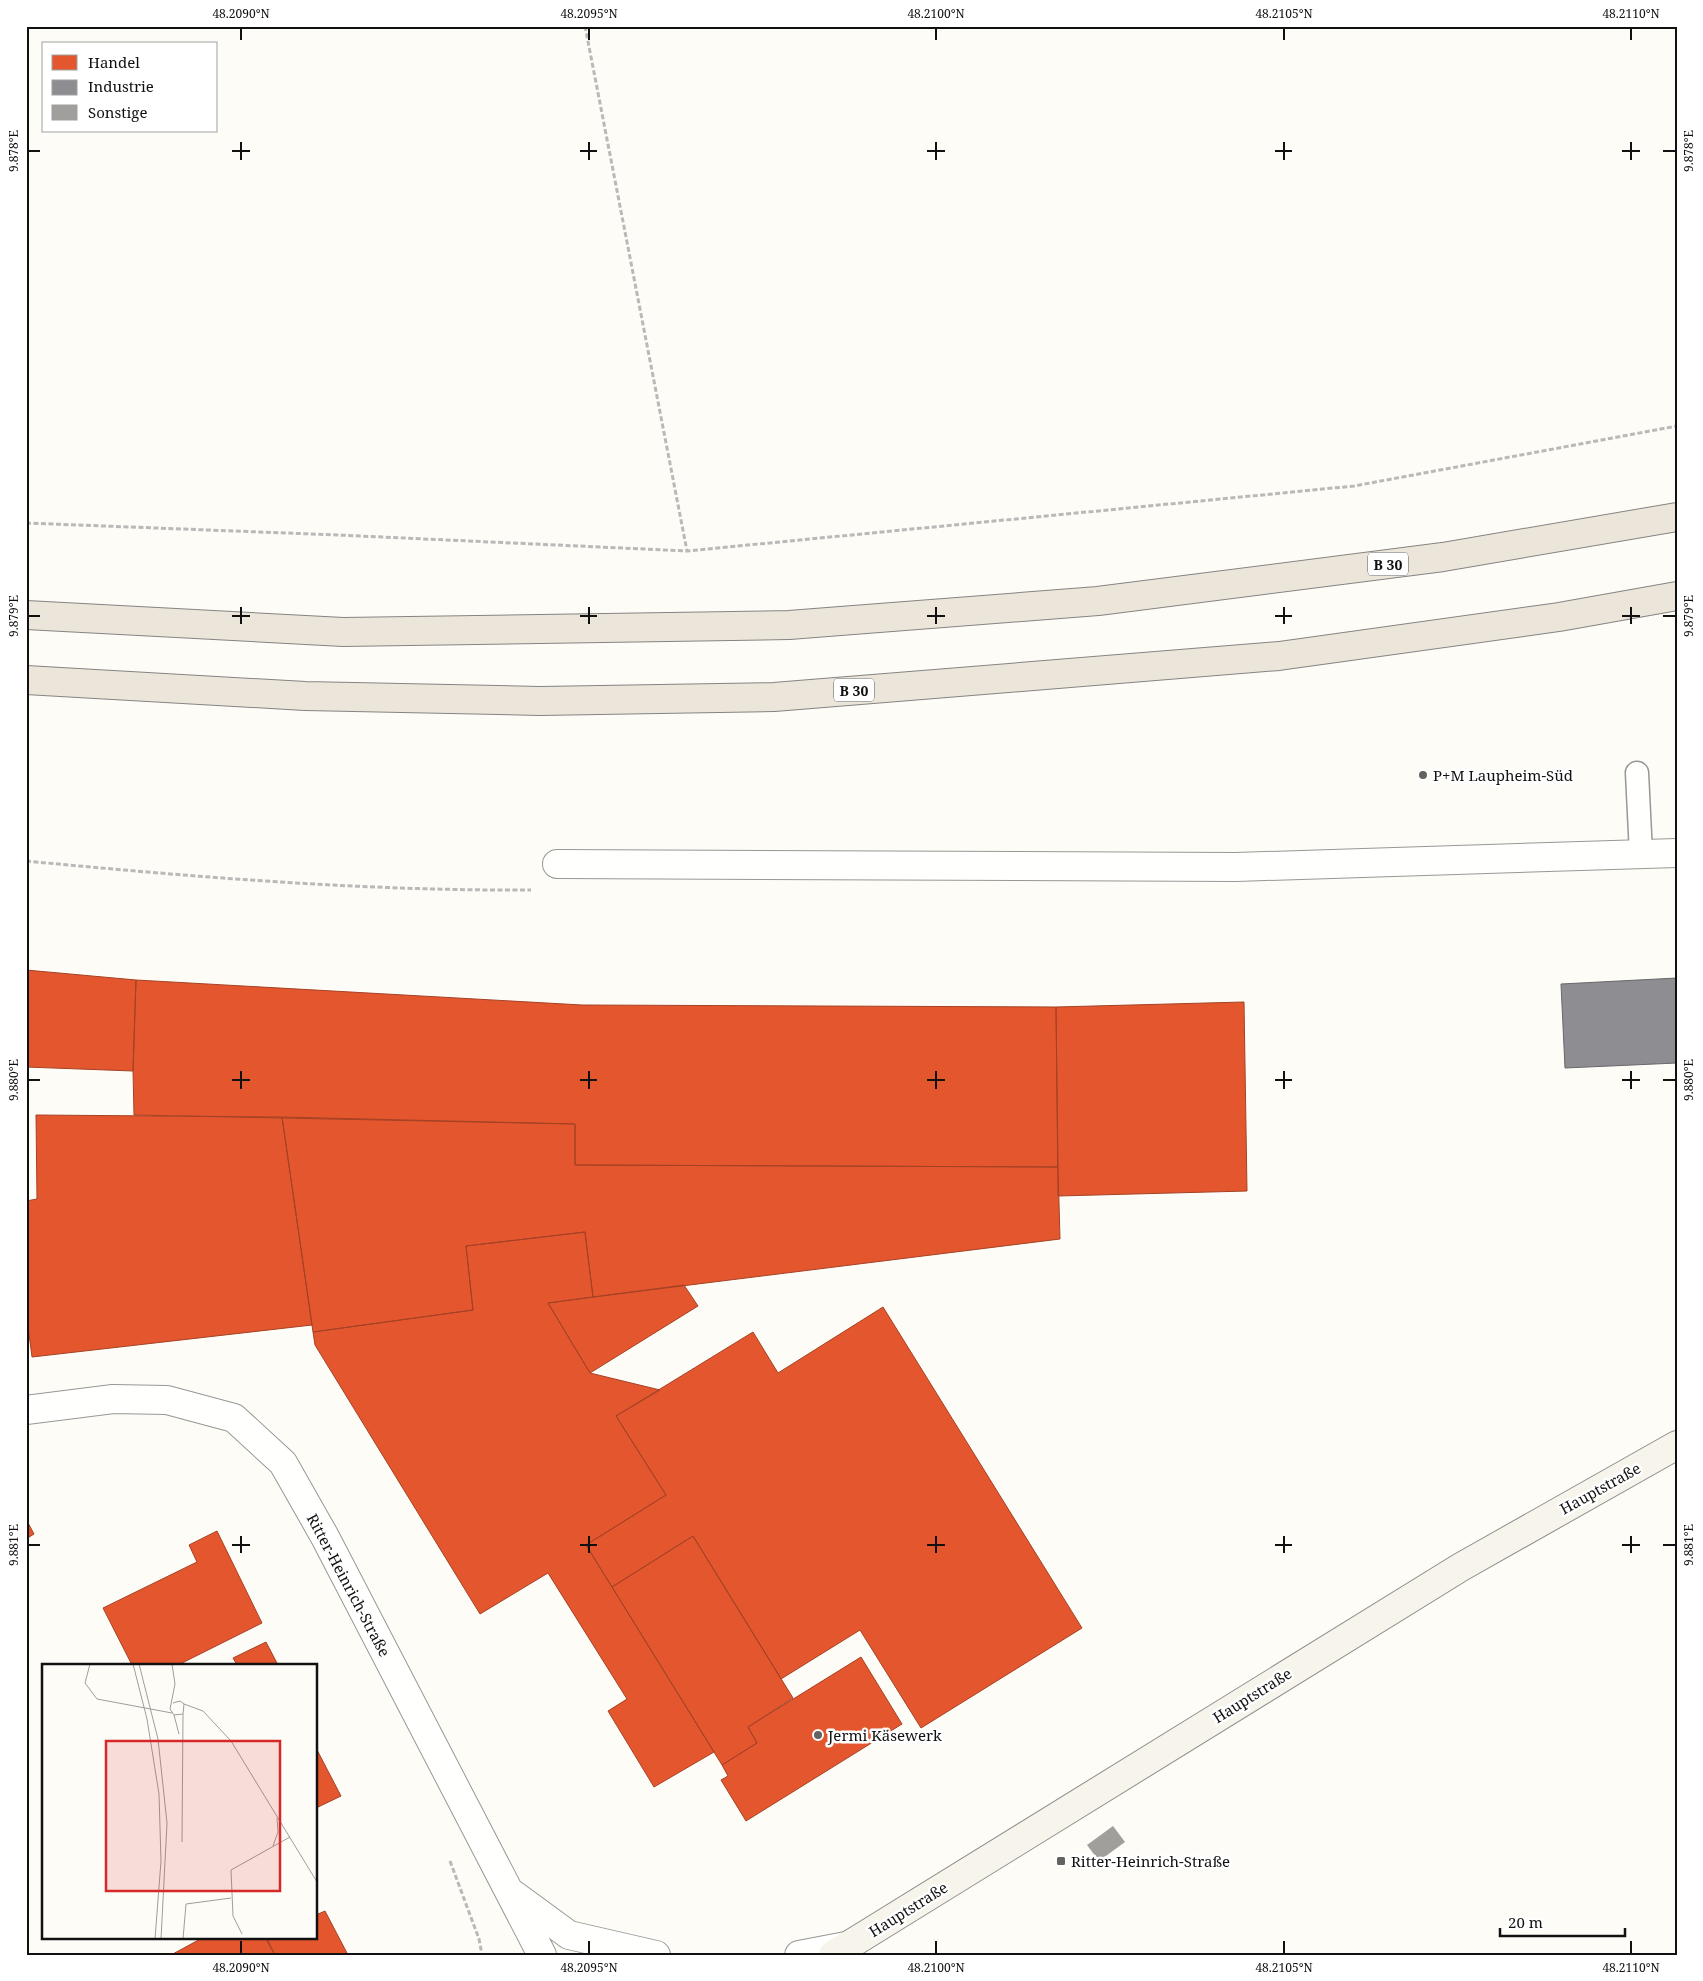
<svg xmlns="http://www.w3.org/2000/svg" width="1703" height="1981" font-family="'Noto Serif',serif">
<style>
.shops{fill:#e4572e;stroke:#a54225}
.industry{fill:#8d8d92;stroke:#68686b}
.building{fill:#a19f9c}
.lines{fill:none;stroke-linecap:round;stroke-linejoin:round}
.service-casing{stroke:#979795;stroke-width:25}
.minor-casing{stroke:#979795;stroke-width:30}
.tertiary-casing{stroke:#979795;stroke-width:30}
.secondary-casing{stroke:#8e8d8b;stroke-width:30}
.trunk-casing{stroke:#858482;stroke-width:30}
.path{stroke:#b9b9b8;stroke-width:3;stroke-dasharray:5 2.5;stroke-linecap:butt}
.service{stroke:#fffffe;stroke-width:22}
.minor{stroke:#fffffe;stroke-width:28}
.tertiary{stroke:#fffffe;stroke-width:28}
.secondary{stroke:#f6f4eb;stroke-width:28}
.trunk{stroke:#ece5da;stroke-width:28}
.ticks{fill:none;stroke:#111;stroke-width:2}
.poi-dot{fill:#646362;stroke:#fff;stroke-width:2}
.labels{text-anchor:middle;dominant-baseline:central;stroke-width:5;stroke-linejoin:round;paint-order:stroke}
.shield{fill:#fff;stroke:#585858;stroke-width:1}
.shield-label{font-size:14px;font-weight:bold;fill:#111}
.poi-label{font-size:15px;fill:#111;stroke:#fff;text-anchor:start}
.street-label{font-size:15px;fill:#111;stroke:#fff}
.inset-road{fill:none;stroke:#9f9e9b;stroke-width:1}
.view{fill:#d62828;fill-opacity:0.15;stroke:#d62828;stroke-width:2.5}
.inset-edge{fill:none;stroke:#111;stroke-width:2.5}
.neatline{fill:none;stroke:#111;stroke-width:2}
.ticks-label{font-size:12px;text-anchor:middle;fill:#111}
</style>
<rect width="100%" height="100%" fill="#fdfcf7"/>
<path class="shops" d="M26 970 136 980 133 1071 26 1067Z
M136 980 582 1005 1056 1007 1058 1167 575 1165V1124L134 1115 133 1071Z
M1244 1002 1247 1191 1058 1196 1056 1007Z
M36 1115 282 1117 312 1325 32 1357 26 1311V1201L37 1199Z
M282 1117 575 1124V1165L1058 1167 1060 1239 593 1297 585 1232 466 1246 473 1310 313 1332Z
M585 1232 593 1297 548 1303 590 1373 660 1390 616 1416 666 1495 586 1545 714 1752 654 1787 608 1711 627 1699 548 1573 480 1614 315 1345 313 1332 473 1310 466 1246Z
M684 1285 698 1306 590 1373 548 1303Z
M883 1307 1082 1628 921 1728 860 1630 781 1679 693 1536 612 1587 586 1545 666 1495 616 1416 753 1332 778 1373Z
M26 1519 34 1534 26 1539Z
M217 1531 262 1623 178 1665H132L103 1608 197 1562 189 1545Z
M693 1536 793 1698 748 1727 757 1743 722 1765 612 1587Z
M266 1642 278 1665H237L233 1658Z
M861 1657 902 1724 746 1821 721 1780 728 1776 722 1765 757 1743 748 1727Z
M316 1748 341 1796 316 1808Z
M325 1911 348 1955H275L267 1941 275 1937H316V1915Z
M204 1937H266L275 1955H171Z"/>
<path class="industry" d="M1677 978V1063L1565 1068 1561 984Z"/>
<path class="building" d="M1113 1826 1125 1842 1099 1861 1087 1845Z"/>
<g class="lines">
<g class="service-casing">
<path id="service" d="M1637 773 1641 854"/>
</g>
<g class="minor-casing">
<path id="minor" d="M26 1410 113 1399 167 1400 234 1418 283 1463 325 1537 542 1955
M513 1894 569 1935 656 1955
M799 1955 846 1946"/>
</g>
<g class="tertiary-casing">
<path id="tertiary" d="M557 864 1236 867 1677 853"/>
</g>
<g class="secondary-casing">
<path id="secondary" d="M833 1955 1461 1567 1677 1445"/>
</g>
<g class="trunk-casing">
<path id="trunk" d="M26 615 343 632 789 625 1098 601 1443 557 1677 517
M26 680 305 696 540 701 774 697 1279 656 1559 617 1677 596"/>
</g>
<path class="path" d="M585 26 687 551
M26 523 338 535 687 551 1354 486 1677 426
M26 861C194 877 363 891 531 890
M450 1861 479 1939 482 1955"/>
<use href="#service" class="service"/>
<use href="#minor" class="minor"/>
<use href="#tertiary" class="tertiary"/>
<use href="#secondary" class="secondary"/>
<use href="#trunk" class="trunk"/>
</g>
<path class="ticks" d="M241 28V40M589 28V40M936 28V40M1284 28V40M1631 28V40M241 142V160M589 142V160M936 142V160M1284 142V160M1631 142V160M28 151H40M232 151H250M580 151H597M927 151H945M1275 151H1292M1622 151H1640M1663 151H1676M241 607V624M589 607V624M936 607V624M1284 607V624M1631 607V624M28 616H40M232 616H250M580 616H597M927 616H945M1275 616H1292M1622 616H1640M1663 616H1676M241 1071V1089M589 1071V1089M936 1071V1089M1284 1071V1089M1631 1071V1089M28 1080H40M232 1080H250M580 1080H597M927 1080H945M1275 1080H1292M1622 1080H1640M1663 1080H1676M241 1536V1553M589 1536V1553M936 1536V1553M1284 1536V1553M1631 1536V1553M28 1545H40M232 1545H250M580 1545H597M927 1545H945M1275 1545H1292M1622 1545H1640M1663 1545H1676M241 1941V1954M589 1941V1954M936 1941V1954M1284 1941V1954M1631 1941V1954"/>
<g class="poi-dot">
<circle cx="1423" cy="775" r="5"/>
<circle cx="818" cy="1735" r="5"/>
<rect x="1056" y="1856" width="10" height="10" rx="2.5"/>
</g>
<g class="labels">
<g class="shield">
<rect x="1368" y="552.5" width="40" height="23" rx="4"/>
<rect x="834" y="678.5" width="40" height="23" rx="4"/>
</g>
<g class="shield-label">
<text x="1388" y="564">B 30</text>
<text x="854" y="690">B 30</text>
</g>
<g class="poi-label">
<text x="1433" y="775">P+M Laupheim-Süd</text>
<text x="828" y="1735">Jermi Käsewerk</text>
<text x="1071" y="1861">Ritter-Heinrich-Straße</text>
</g>
<g class="street-label">
<text transform="translate(1600 1488) rotate(-29)">Hauptstraße</text>
<text transform="translate(349 1585) rotate(62)">Ritter-Heinrich-Straße</text>
<text transform="translate(1252 1695) rotate(-32)">Hauptstraße</text>
<text transform="translate(908 1909) rotate(-32)">Hauptstraße</text>
</g>
</g>
<g transform="translate(42 1664)">
<rect width="275" height="275" fill="#fdfcf7"/>
<path class="inset-road" d="M48 0 43 19 55 35 130 49M91 0 105 55 117 130 119 197 113 275M97 0 116 75 125 159 119 275M130 0 133 20 128 45 132 51 141 50 142 40 138 37 131 39M142 40 161 47 189 77 275 218M132 51 137 70M140 178 141 50M231 182 236 168 235 154M200 270 191 252 189 206 248 173M141 275 144 240 189 234"/>
<path class="view" d="M64 77H238V227H64Z"/>
<rect width="275" height="275" class="inset-edge"/>
</g>
<rect width="1703" height="1981" fill="none" stroke="#ffffff" stroke-width="55"/>
<rect x="42" y="42" width="175" height="90" fill="#ffffff" stroke="#a0a0a0"/>
<rect x="52" y="55" width="25" height="15" fill="#e4572e" stroke="#a0a0a0"/>
<text x="88" y="68" font-size="15" fill="#111111">Handel</text>
<rect x="52" y="80" width="25" height="15" fill="#8d8d92" stroke="#a0a0a0"/>
<text x="88" y="92" font-size="15" fill="#111111">Industrie</text>
<rect x="52" y="105" width="25" height="15" fill="#a19f9c" stroke="#a0a0a0"/>
<text x="88" y="118" font-size="15" fill="#111111">Sonstige</text>
<path d="M1500 1928v8h125v-8" fill="none" stroke="#111111" stroke-width="2.5"/>
<text x="1508" y="1928" font-size="15" fill="#111111" stroke="#ffffff" stroke-width="4" paint-order="stroke">20 m</text>
<rect x="28" y="28" width="1648" height="1926" class="neatline"/>
<g class="ticks-label">
<text x="241" y="18">48.2090°N</text>
<text x="589" y="18">48.2095°N</text>
<text x="936" y="18">48.2100°N</text>
<text x="1284" y="18">48.2105°N</text>
<text x="1631" y="18">48.2110°N</text>
<text transform="translate(1689 151) rotate(-90)" y="4">9.878°E</text>
<text transform="translate(14 151) rotate(-90)" y="4">9.878°E</text>
<text transform="translate(1689 616) rotate(-90)" y="4">9.879°E</text>
<text transform="translate(14 616) rotate(-90)" y="4">9.879°E</text>
<text transform="translate(1689 1080) rotate(-90)" y="4">9.880°E</text>
<text transform="translate(14 1080) rotate(-90)" y="4">9.880°E</text>
<text transform="translate(14 1545) rotate(-90)" y="4">9.881°E</text>
<text transform="translate(1689 1545) rotate(-90)" y="4">9.881°E</text>
<text x="241" y="1972">48.2090°N</text>
<text x="589" y="1972">48.2095°N</text>
<text x="936" y="1972">48.2100°N</text>
<text x="1284" y="1972">48.2105°N</text>
<text x="1631" y="1972">48.2110°N</text>
</g>
</svg>
